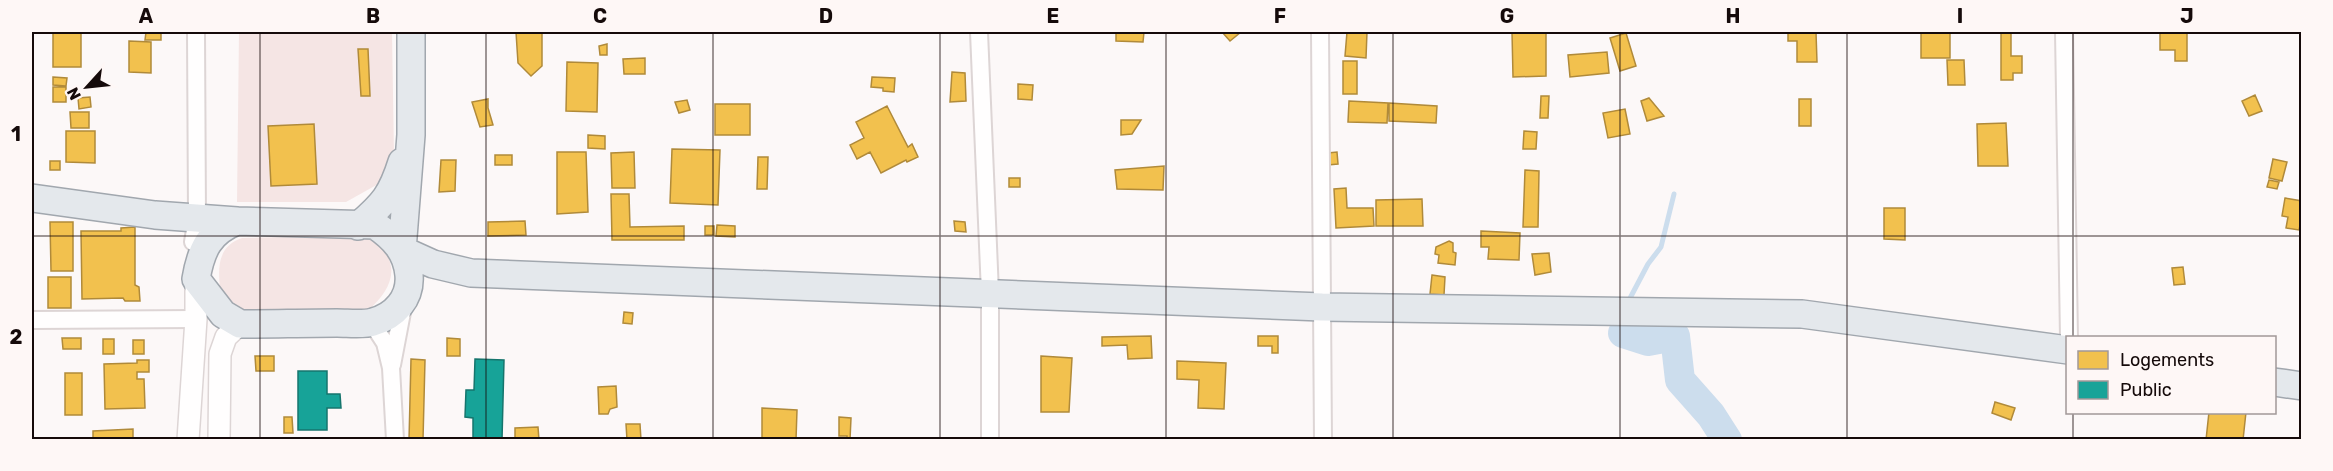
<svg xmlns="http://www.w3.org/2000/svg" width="2333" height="471" font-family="Rubik,sans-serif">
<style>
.green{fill:#f5e5e4}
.homes{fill:#f2c14e;stroke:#b08a3a;stroke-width:1.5}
.public{fill:#17a398;stroke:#16756d;stroke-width:1.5}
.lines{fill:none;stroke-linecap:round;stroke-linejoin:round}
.stream{stroke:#ccdded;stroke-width:5}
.river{stroke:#ccdded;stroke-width:30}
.minor-casing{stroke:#ddd5d5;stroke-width:20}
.tertiary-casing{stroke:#ddd5d5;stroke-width:24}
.primary-casing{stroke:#a1a7ae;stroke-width:30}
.minor{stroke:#fffefe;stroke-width:16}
.tertiary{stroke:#fffefe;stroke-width:21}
.primary{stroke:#e4e8ec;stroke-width:27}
.grid{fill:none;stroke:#150a0a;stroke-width:1.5;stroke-opacity:0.55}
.neatline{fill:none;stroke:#150a0a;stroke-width:2}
.grid-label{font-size:20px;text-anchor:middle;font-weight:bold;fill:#150a0a}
</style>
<rect width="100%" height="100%" fill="#fcf8f8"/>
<path class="green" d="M239 32H392L394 156 380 183 346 202H237Z
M367 235C373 240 381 246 385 252 400 274 386 294 369 310L244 313 221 297C218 272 215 247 242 238Z"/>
<path class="homes" d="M53 32H81V67H53Z
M146 32H161V40H145Z
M516 32H542V66L531 76 518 63Z
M1116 32H1144L1143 42 1116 41Z
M1222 32H1241L1230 41Z
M1347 32H1367L1366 58 1345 56Z
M1512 32H1546V76L1513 77Z
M1816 32 1817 62H1797V41H1788V33Z
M1921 32H1950V58H1921Z
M2001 32H2011V56H2022V73H2013V80H2001Z
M2160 32H2187V61H2175V50H2160Z
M1626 33 1636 66 1620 71 1610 38Z
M129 41 151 42V73L129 72Z
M607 44V55H600L599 46Z
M358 49H368L370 96H361Z
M1607 52 1609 73 1570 77 1568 55Z
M645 58V74H624L623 59Z
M1947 60H1964L1965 85H1948Z
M1343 61H1357V94H1343Z
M567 62 598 63 597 112 566 111Z
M952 72 965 73 966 101 950 102Z
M53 77 67 78 66 86 53 85Z
M872 77 895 78 894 92 883 91V88L871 87Z
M1018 84 1033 85 1032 100 1018 99Z
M53 87H66V102H53Z
M2255 95 2262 111 2249 116 2242 101Z
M1541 96H1549L1548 118H1540Z
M90 97 91 107 79 109 78 98Z
M1649 98 1664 116 1647 121 1641 101Z
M488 99V108L493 125 480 127 472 102Z
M1799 99H1811V126H1799Z
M687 100 690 110 679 113 675 102Z
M1349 101 1388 103 1387 123 1348 122Z
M1389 103 1437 106 1436 123 1389 121Z
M715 104H750V135H715Z
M887 106 908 147 912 144 918 157 907 162 906 160 881 173 870 152 857 159 850 145 864 138 856 122Z
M1625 109 1630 134 1608 138 1603 113Z
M70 112H89V128H71Z
M1121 120H1141L1132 134 1121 135Z
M2006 123 2008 166H1978L1977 124Z
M314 124 317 184 271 186 268 126Z
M66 131H95V163L66 162Z
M1524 131 1537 132 1536 149H1523Z
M588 135 605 136V149L588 148Z
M672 149 720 150 718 205 670 203Z
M557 152H586L588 212 557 214Z
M634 152 635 188H612L611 153Z
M1337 152 1338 164 1328 165V153Z
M495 155H512V165H495Z
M758 157H768L767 189H757Z
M2273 159 2287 162 2282 181 2269 178Z
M441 160H456L455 191 439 192Z
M50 161H60V170H50Z
M1164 166 1163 190 1117 189 1115 170Z
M1525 170 1539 171 1538 227H1523Z
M1009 178H1020V187H1009Z
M2269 180 2279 182 2277 189 2267 187Z
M1346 188 1347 208H1373L1374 226 1336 228 1334 189Z
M611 194H629L630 227 684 226V240H612Z
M2285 198 2302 201V217L2299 230 2286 228 2288 217 2282 216Z
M1422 199 1423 226H1376V200Z
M1884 208H1905V240L1884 239Z
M525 221 526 235 488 236V222Z
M954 221 965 222 966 232 955 231Z
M50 222H73V271H51Z
M717 225 735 226V237L716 236Z
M705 226H714V235H705Z
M135 227V285L139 287 140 301H125L123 298 82 299 81 231H121V228Z
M1481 231 1520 233 1519 260 1488 259 1489 247H1481Z
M1449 241 1453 243V252L1456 253 1455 265 1438 263 1439 255 1435 254 1436 247Z
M1549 253 1551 272 1535 275 1532 254Z
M2183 267 2185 284 2174 285 2172 268Z
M1432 275 1445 277 1444 295 1430 294Z
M48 277H71V308H48Z
M624 312 633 313 632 324 623 323Z
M1151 336 1152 358 1128 359 1127 345 1102 346V337Z
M1258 336H1278V353H1272V346H1258Z
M62 338H81V349H63Z
M447 338 460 339V356H447Z
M103 339H114V354H103Z
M133 340H144V354H133Z
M255 356H274V371H256Z
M1041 356 1072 358 1069 412H1041Z
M411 359 425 360 423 440H409Z
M137 360H149V372H137V379H144L145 408 105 409 104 364 137 363Z
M1177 361 1226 363 1224 409 1198 408 1199 380 1177 379Z
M65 373H82V415H65Z
M616 386 617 407 610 409 608 414H599L598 387Z
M1995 402 2015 408 2011 420 1992 413Z
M762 408 797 410 796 440H762Z
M2209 412H2246L2243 440H2206Z
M284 417H292L293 433H284Z
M839 417 851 418 850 440H847V436H839Z
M626 424H640L641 440H627Z
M538 427 539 440H515V428Z
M133 429V440H93V431Z"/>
<path class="public" d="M475 359 504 360 502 440H473V418L465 417 466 390H474Z
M298 371H327V394H340L341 408H327V430H298Z"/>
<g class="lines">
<path class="stream" d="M1628 302 1648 264 1661 247 1674 194"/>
<path class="river" d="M1623 333 1648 341 1675 336 1680 380 1711 415 1727 440"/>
<g class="minor-casing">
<path id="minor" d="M979 32 990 293V440
M1320 32 1323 440
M2064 32 2069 338
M193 242 197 218 196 32
M32 320 196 319
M372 323 385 343 391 368 395 440
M392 365 404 302"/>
</g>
<g class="tertiary-casing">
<path id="tertiary" d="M188 440 196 319V279
M219 440 220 354 226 337 240 324"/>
</g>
<g class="primary-casing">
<path id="primary" d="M411 32V135L402 250 433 264 471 273 1322 307 1802 314 2068 350
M32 198 155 215 237 221
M237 221 375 225C394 238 407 252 409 275 411 298 395 316 373 322 363 325 348 323 337 323 304 323 272 324 240 324L223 314 196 279C201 250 209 232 237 221Z
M358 226C384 204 392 194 402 162
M2274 382 2302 386"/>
</g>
<use href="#minor" class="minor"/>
<use href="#tertiary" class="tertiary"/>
<use href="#primary" class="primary"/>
</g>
<path class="grid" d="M260 32V440M486 32V440M713 32V440M940 32V440M1166 32V440M1393 32V440M1620 32V440M1847 32V440M2073 32V338M32 236H2302M2073 412V440"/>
<rect width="2333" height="471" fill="none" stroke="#fef7f6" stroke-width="66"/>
<rect x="2066" y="336" width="210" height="78" fill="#fef7f6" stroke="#a19898" stroke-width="1.5"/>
<rect x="2078" y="351" width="30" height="18" fill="#f2c14e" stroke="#a19898" stroke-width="1.5"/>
<text x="2120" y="366" font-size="18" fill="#150a0a">Logements</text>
<rect x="2078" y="381" width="30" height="18" fill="#17a398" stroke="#a19898" stroke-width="1.5"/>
<text x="2120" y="396" font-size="18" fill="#150a0a">Public</text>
<g transform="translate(87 87) rotate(243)" stroke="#fef7f6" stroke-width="4.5" paint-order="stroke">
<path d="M0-4.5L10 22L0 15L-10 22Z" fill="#150a0a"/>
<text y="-9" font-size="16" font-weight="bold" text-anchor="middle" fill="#150a0a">N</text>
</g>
<rect x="33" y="33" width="2267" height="405" class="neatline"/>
<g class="grid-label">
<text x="146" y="23">A</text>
<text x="373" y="23">B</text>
<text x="600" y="23">C</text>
<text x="826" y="23">D</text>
<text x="1053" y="23">E</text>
<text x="1280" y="23">F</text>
<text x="1507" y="23">G</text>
<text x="1733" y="23">H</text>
<text x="1960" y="23">I</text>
<text x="2187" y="23">J</text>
<text x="16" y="141">1</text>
<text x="16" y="344">2</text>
</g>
</svg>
